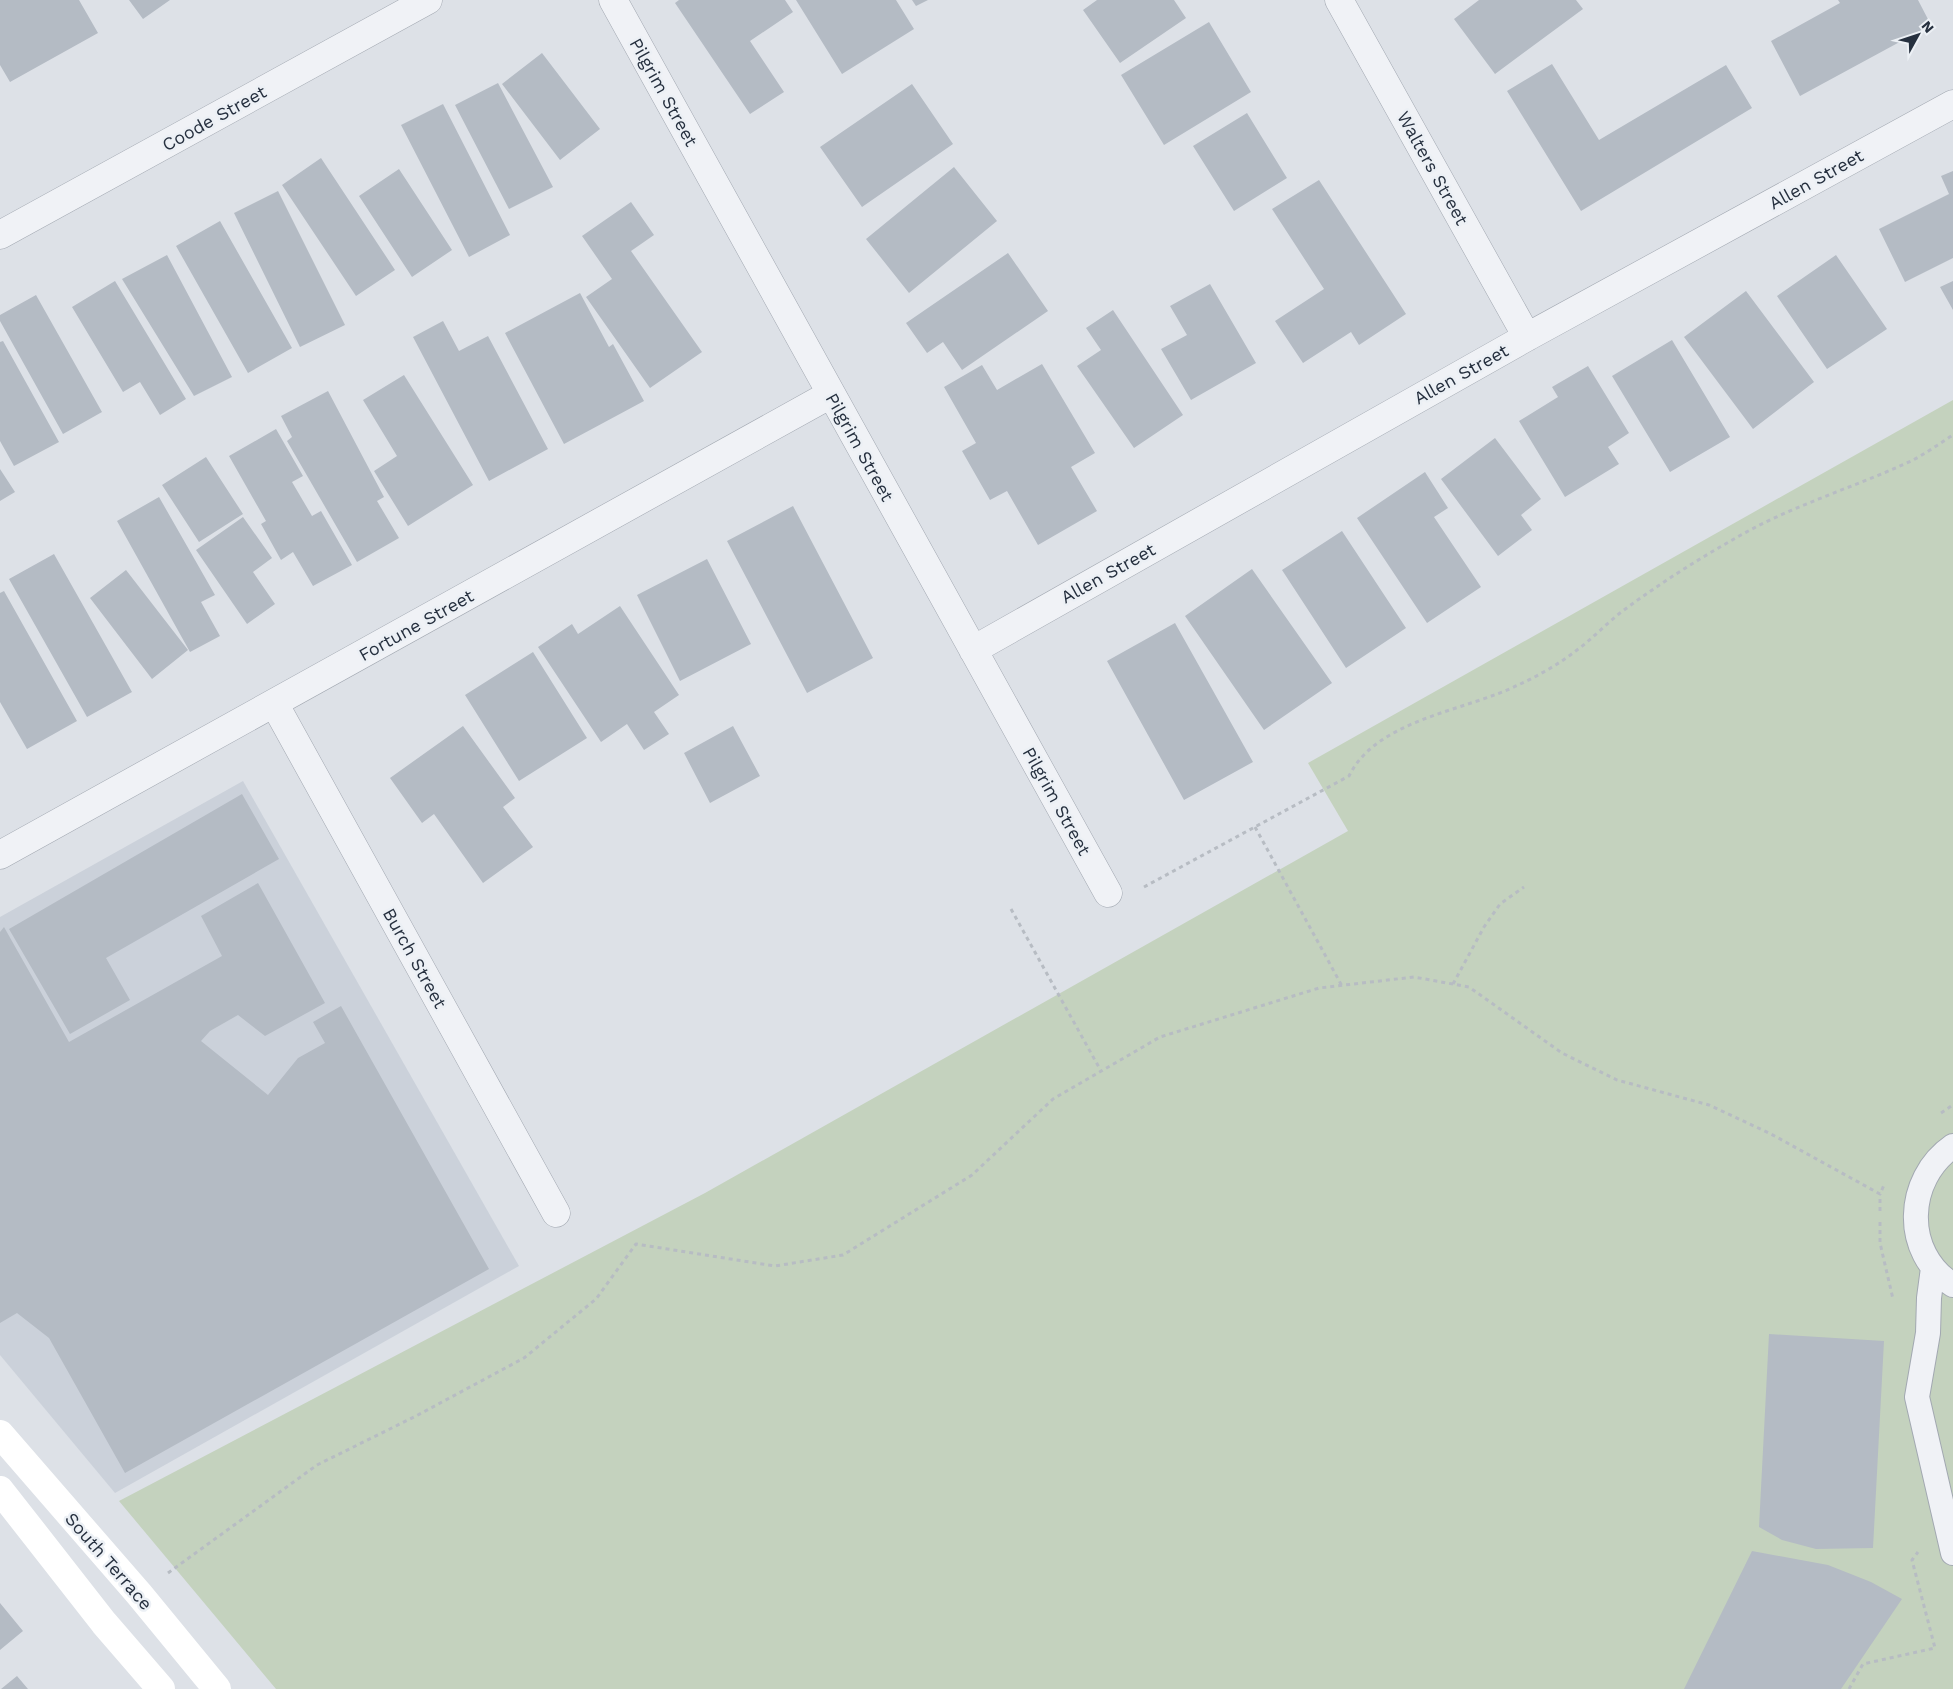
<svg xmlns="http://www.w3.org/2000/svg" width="1953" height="1689" font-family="'Work Sans',sans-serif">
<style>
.built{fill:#cbd1da}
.green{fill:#c4d2be}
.building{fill:#b4bbc4}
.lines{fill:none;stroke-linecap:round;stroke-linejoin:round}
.service-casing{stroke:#a2a8b1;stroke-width:26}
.minor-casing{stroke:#a2a8b1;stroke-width:29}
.tertiary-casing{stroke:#a2a8b1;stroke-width:29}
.path{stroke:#b7bcc3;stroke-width:3;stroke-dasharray:4 4;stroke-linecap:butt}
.service{stroke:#f0f2f6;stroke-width:24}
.minor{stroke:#f0f2f6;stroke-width:28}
.tertiary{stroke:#f0f2f6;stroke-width:28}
.secondary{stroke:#fff;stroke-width:28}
.labels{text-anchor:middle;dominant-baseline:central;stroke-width:5;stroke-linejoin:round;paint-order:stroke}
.street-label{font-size:18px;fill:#26303f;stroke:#ecf0f5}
</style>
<rect width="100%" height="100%" fill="#dde1e7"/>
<path class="built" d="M243 781 519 1266 115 1493 0 1355V917Z"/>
<path class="green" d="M1953 400V1689H276L119 1501 705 1193 1348 831 1308 763Z"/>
<path class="building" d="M0 0H79L98 33 10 82 0 65Z
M129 0H170L143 19Z
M679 0H785L793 12 750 41 784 92 750 114 675 3Z
M796 0H896L914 29 842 74Z
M912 0H928L916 6Z
M1097 0H1174L1186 18 1120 63 1083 10Z
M1479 0H1576L1583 9 1495 74 1454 19Z
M1838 0H1918L1931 25 1800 96 1771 41 1840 3Z
M1209 22 1251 92 1164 145 1121 75Z
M542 53 600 129 560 160 502 84Z
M1552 64 1599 140 1726 65 1752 108 1581 211 1507 91Z
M498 83 553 187 509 209 455 105Z
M912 84 953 144 862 207 820 147Z
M443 104 510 235 469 257 401 125Z
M1247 113 1287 178 1234 211 1193 146Z
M321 158 395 270 356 296 282 185Z
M954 167 997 221 909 293 866 239Z
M399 169 452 250 412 277 359 196Z
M1953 171V258L1905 282 1879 229 1949 194 1941 176Z
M1319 180 1406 314 1359 345 1351 332 1303 363 1275 321 1324 289 1272 209Z
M278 191 345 325 300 347 234 213Z
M631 202 654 235 631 251 702 352 650 388 586 297 612 279 582 236Z
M220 221 292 348 248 373 176 246Z
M1008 253 1048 311 962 370 943 342 927 353 906 323Z
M167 255 232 377 194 396 122 279Z
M1836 255 1887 329 1827 369 1777 296Z
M115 281 186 399 160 415 140 382 123 392 72 307Z
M1953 281V310L1940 287Z
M1210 284 1256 363 1191 400 1161 349 1187 335 1170 306Z
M1746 291 1814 382 1753 429 1684 337Z
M580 293 609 347 613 344 644 401 564 444 505 333Z
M36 295 102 412 63 434 0 321V315Z
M1113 310 1183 415 1134 448 1077 366 1101 350 1086 328Z
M443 321 459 351 488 336 548 449 489 481 413 337Z
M1672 340 1730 437 1670 472 1612 376Z
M3 341 59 442 14 466 0 441V342Z
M1042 364 1095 453 1071 467 1097 511 1038 545 1007 491 990 500 962 451 976 443 944 387 982 365 997 390Z
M1588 366 1629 433 1608 447 1619 464 1565 497 1519 421 1558 397 1552 387Z
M404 375 473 485 408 526 374 471 397 456 363 400Z
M328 391 384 497 377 501 399 538 357 562 287 441 292 437 281 416Z
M276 429 303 476 292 482 312 516 321 511 352 565 313 586 293 552 281 560 261 524 266 521 229 456Z
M1495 438 1541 499 1521 515 1532 530 1498 556 1441 479Z
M206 457 243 514 199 542 162 485Z
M0 469 15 492 0 501Z
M1425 472 1448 508 1434 517 1481 587 1427 623 1357 518Z
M159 497 215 595 201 602 220 636 190 652 117 521Z
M793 506 873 658 807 693 727 541Z
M243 517 272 558 253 572 275 604 247 624 196 550Z
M1342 531 1406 628 1346 668 1282 570Z
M54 554 132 692 87 717 9 579Z
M707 559 751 644 680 681 637 595Z
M1252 569 1332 683 1264 730 1185 616Z
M126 570 188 650 152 679 90 598Z
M4 591 77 721 27 749 0 702V593Z
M620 606 679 695 654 712 669 734 644 750 627 724 601 742 538 647 572 624 578 634Z
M1175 623 1253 762 1184 800 1107 661Z
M533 652 587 738 519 781 465 695Z
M463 726 515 798 503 807 533 847 483 883 434 814 422 823 390 778Z
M733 726 760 776 710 803 684 753Z
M242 794 279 859 106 958 130 1000 70 1034 9 929Z
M258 883 325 1003 265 1036 238 1015 210 1031 201 1041 268 1095 298 1058 325 1043 313 1022 341 1006 489 1269 125 1473 49 1338 17 1313 0 1323V932L4 927 69 1042 222 956 201 916Z
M1769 1334 1884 1341 1873 1548 1816 1549 1782 1540 1759 1527Z
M1752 1551 1828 1565 1871 1582 1902 1599 1841 1689H1684Z
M0 1603 23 1631 0 1650Z
M17 1676 28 1689H1Z"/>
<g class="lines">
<g class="service-casing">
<path id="service" d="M1953 1146C1905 1179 1902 1253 1953 1285
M1933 1268 1929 1298 1928 1333 1917 1397 1953 1553"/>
</g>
<g class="minor-casing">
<path id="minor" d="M613 0 1108 893
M1339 0 1527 337
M973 650 1527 337 1953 104
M274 703 556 1213
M0 855 831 394"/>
</g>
<g class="tertiary-casing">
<path id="tertiary" d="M0 235 428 0"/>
</g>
<path class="path" d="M1255 827 1342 986
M1144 887 1349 776C1377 719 1466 711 1518 685 1538 676 1559 664 1577 650 1592 639 1605 625 1620 613 1656 586 1695 561 1734 539 1790 506 1853 488 1911 461 1925 454 1939 444 1953 435
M1011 909 1101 1071
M1453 984 1484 927 1500 904 1524 887
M1941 1113 1953 1105
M1880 1211V1194
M1880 1222V1243L1893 1299
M168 1573 317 1465 416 1416 524 1358 596 1299 636 1244 775 1266 843 1255 972 1175 1053 1099 1160 1037 1319 988 1414 977 1469 987 1562 1053 1617 1080 1709 1105 1771 1134 1880 1194 1885 1183
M1849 1689 1863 1664 1935 1648 1912 1560 1918 1552"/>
<use href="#service" class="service"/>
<use href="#minor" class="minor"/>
<use href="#tertiary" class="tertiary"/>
<path class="secondary" d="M0 1434 139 1594 217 1689
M0 1490 104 1623 161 1689"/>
</g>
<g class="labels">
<g class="street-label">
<text transform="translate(664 92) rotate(61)">Pilgrim Street</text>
<text transform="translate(214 118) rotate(-29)">Coode Street</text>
<text transform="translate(1433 168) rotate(61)">Walters Street</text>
<text transform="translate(1816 179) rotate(-29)">Allen Street</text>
<text transform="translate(1461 374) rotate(-29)">Allen Street</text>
<text transform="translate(860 447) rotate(61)">Pilgrim Street</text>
<text transform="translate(1108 573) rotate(-29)">Allen Street</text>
<text transform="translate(416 625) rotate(-29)">Fortune Street</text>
<text transform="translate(1057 801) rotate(61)">Pilgrim Street</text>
<text transform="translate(415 958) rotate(61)">Burch Street</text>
<text transform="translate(109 1561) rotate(49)">South Terrace</text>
</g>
</g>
<g transform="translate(1918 35) rotate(50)" stroke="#ecf0f5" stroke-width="4" paint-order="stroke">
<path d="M0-4L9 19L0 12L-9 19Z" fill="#26303f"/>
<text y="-8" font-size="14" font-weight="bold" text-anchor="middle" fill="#26303f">N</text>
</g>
</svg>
